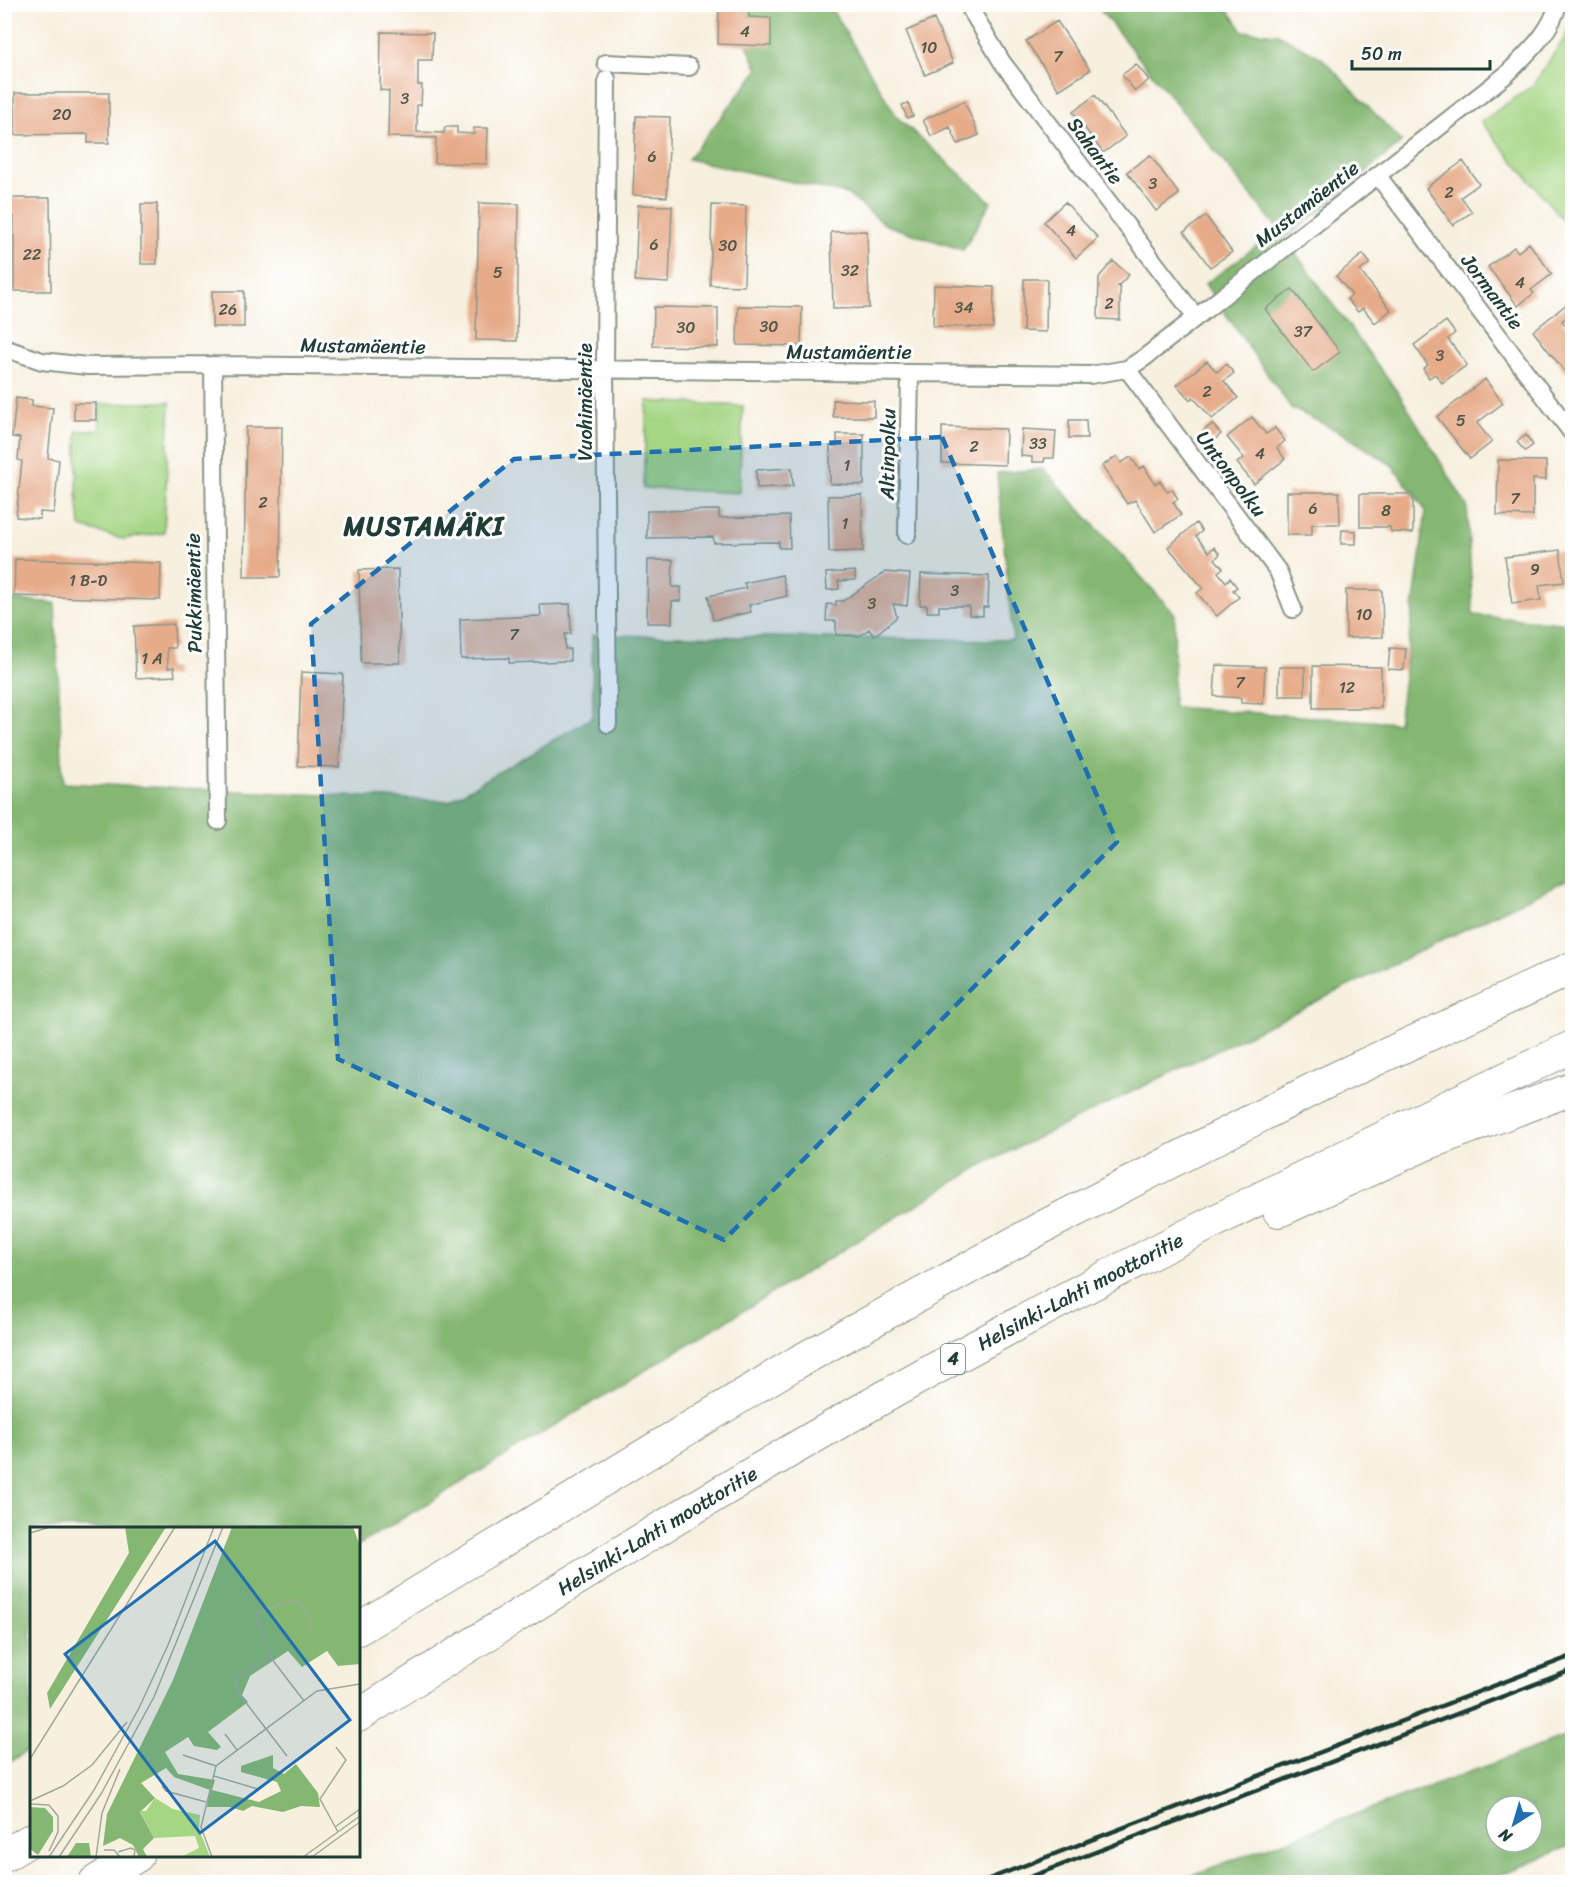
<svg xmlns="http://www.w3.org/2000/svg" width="1577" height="1887" font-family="Sriracha,sans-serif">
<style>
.green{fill:#a5d684;stroke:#628a5c;stroke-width:1.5}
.forest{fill:#84b772;stroke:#527a53;stroke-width:1.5;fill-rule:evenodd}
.building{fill:#e6ab89}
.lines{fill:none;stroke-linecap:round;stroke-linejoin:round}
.minor-casing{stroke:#8b968a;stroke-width:20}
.motorway-casing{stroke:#8b968a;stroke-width:34}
.minor{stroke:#fff;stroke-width:16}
.motorway{stroke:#fff;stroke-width:32}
.rail{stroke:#1f3d34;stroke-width:4.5}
.marked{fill:#1f6fb2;fill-opacity:0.2;stroke:#1f6fb2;stroke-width:4.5;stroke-dasharray:12 8;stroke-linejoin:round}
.labels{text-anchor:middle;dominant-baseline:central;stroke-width:6;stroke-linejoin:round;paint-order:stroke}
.number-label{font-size:16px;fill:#515849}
.shield{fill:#fff;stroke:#627771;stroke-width:1.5}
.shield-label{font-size:18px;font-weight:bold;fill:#1f3d34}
.street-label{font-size:20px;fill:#1f3d34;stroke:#fff}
.district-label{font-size:26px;font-weight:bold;letter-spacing:1.5px;fill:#1f3d34;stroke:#fff}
.inset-road{fill:none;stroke:#a1a89b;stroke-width:1.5}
.view{fill:#1f6fb2;fill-opacity:0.15;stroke:#1f6fb2;stroke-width:3}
.inset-edge{fill:none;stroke:#1f3d34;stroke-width:3}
</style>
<rect width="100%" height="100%" fill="#fff"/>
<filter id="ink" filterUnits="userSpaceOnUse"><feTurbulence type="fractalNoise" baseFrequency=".0167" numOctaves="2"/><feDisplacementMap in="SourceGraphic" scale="12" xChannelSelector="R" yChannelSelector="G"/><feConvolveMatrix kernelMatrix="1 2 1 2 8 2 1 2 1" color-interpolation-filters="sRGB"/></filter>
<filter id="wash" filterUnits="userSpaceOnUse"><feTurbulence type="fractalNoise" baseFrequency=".008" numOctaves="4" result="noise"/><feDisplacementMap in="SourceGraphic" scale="24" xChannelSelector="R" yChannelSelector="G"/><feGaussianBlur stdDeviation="1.35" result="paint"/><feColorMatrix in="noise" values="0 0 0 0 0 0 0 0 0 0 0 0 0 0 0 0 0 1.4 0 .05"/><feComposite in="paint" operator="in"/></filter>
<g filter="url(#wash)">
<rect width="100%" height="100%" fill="#f7f0df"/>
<path class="green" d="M1572 11V231L1481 122 1533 85 1566 36Z
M647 401 743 406 739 493 643 488Z
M170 402 164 533 123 539 80 527 77 491V431L100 430 99 404Z"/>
<path class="forest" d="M730 5H829L897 117 991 202 963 250 886 225 847 194 688 159 758 70Z
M1096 5H1225L1243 31 1278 34 1322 58 1402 142 1285 239 1401 397 1467 506 1473 615 1572 624V877L982 1165 359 1545 358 1528H32L31 1748 5 1765V599L55 603 63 783 449 801 593 717 592 635 1013 640 997 473 1043 469 1175 614 1173 707 1398 723 1426 511 1392 465 1340 432 1291 408 1205 284 1279 230Z
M1572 1734V1845L1482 1882H1173ZM1496 1806H1532V1842H1496Z"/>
<g id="blocks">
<path class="building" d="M719 4H749V17L771 18V46L718 44Z
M456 5H469L468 13H456Z
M934 19 953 63 925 75 906 31Z
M1057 21 1090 70 1059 90 1026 41Z
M381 32 433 33 432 60H418V85H422L421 105H417V132L444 133 445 127H457V133L474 134V128H488L487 164 435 163 436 138 388 137 389 91 380 90Z
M1136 64 1149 80 1135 91 1122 75Z
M15 93H109V143H88V134L15 135Z
M1095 95 1126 136 1103 153 1073 112Z
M964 101 979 135 958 144 950 127 931 136 923 120Z
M908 103 913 116 907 118 902 105Z
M636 116 670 117 667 197 633 195Z
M1150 155 1179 194 1156 211 1127 172Z
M1463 161 1479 184 1461 197 1472 212 1453 225 1426 188Z
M4 198H50L51 291H14V217H4Z
M1065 202 1098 238 1076 258 1044 222Z
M479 203 519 204 517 341 476 340Z
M141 204H157V264H141Z
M638 205 672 206 669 283 635 281Z
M712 205 746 206 744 286 710 285Z
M1206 216 1232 252 1210 267 1184 232Z
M867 231 869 308 833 309 831 232Z
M1529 243 1552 274 1531 290 1534 293 1518 306 1488 267 1514 247 1518 252Z
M1363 254 1370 263 1360 271 1391 310 1375 323 1363 308 1358 312 1347 299 1352 295 1336 276Z
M1113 261 1129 275 1118 286 1120 287V320L1098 319 1099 277Z
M1024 279H1047L1046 332 1023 331Z
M934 285 994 287 993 328 933 326Z
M1292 289 1340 352 1313 372 1265 309Z
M212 291H244V327H212Z
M1568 303 1572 308V313L1562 321 1572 334V366L1565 372 1533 331Z
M738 306 802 307 801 346 737 345Z
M654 307 718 308V347L653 346Z
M1446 321 1455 333 1448 339 1467 365 1442 383 1435 374 1429 378 1423 369 1428 365 1414 345Z
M1207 361 1217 372 1226 364 1234 373 1224 381 1238 398 1212 419 1193 397 1190 400 1177 385Z
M1485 379 1503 403 1477 423 1492 442 1470 459 1437 417Z
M16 398 32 400V406L53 408 48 458 59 460 54 513 40 512V519L16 517 22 461 18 460 20 438 12 437Z
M833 400 874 401V417H833Z
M74 403H96V420H74Z
M1252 417 1266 434 1275 428 1285 441 1277 448 1285 459 1254 484 1237 463 1244 458 1227 437Z
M1069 420H1086L1087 438H1069Z
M1212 424 1221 434 1212 442 1202 432Z
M246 427H282L280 577H244Z
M942 427 1006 429 1005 465 942 463Z
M1022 429 1056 431 1054 458H1045L1044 462H1032V457L1021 456Z
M837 434H864V485L830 484V446H837Z
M1526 435 1533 445 1525 451 1517 442Z
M1117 456 1121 463 1131 457 1139 469 1144 466 1155 484 1160 481 1167 492 1172 489 1178 499 1173 502 1181 515 1155 532 1135 500 1127 504 1102 466Z
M1498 460 1546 461V480L1533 479V516L1497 515Z
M792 468 793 486 757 488 756 470Z
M1287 492H1339L1340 524H1312V535H1287Z
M1360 494H1413V533L1391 532 1390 527H1360Z
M862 495 863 551 829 552 828 496Z
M719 510V518L789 516 790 548H779V542L714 543 713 537 647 538V511Z
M1196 523 1202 531 1196 536 1209 552 1214 547 1220 554 1215 559 1223 568 1218 572 1226 582 1230 578 1237 587 1233 590 1239 597 1217 616 1197 593 1203 588 1168 547Z
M1342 530 1356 531V544H1341Z
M1560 550 1564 582 1539 585 1541 600 1512 604 1505 557Z
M15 559 161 563 160 600 14 596Z
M648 560H673L672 587H681V601H672V623H647Z
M398 569 400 663H361L359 570Z
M855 571V580L838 581 839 589 827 590 826 573Z
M885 572 910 574 907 606 893 604 897 617 874 636 869 629 860 636 836 635V621H826L827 604 836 605V601H843Z
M921 574 989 576 988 607H983V616L969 615V606H939V612H927V605H920Z
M782 575 787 596 749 605 751 612 713 620 708 596 746 588 744 583Z
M1346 590H1382L1383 637 1346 638Z
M570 604 571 634H565V649H570V661L509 663V658L461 659 460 619 541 616 540 605Z
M174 624 175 648H167L168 668 174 667 175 676 136 678 134 626Z
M1390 648 1406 649 1404 670 1388 669Z
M1216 665 1265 667 1263 704 1241 703V698L1214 696Z
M1313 666 1381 667V708H1313Z
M1279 667H1305V696H1279Z
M301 672 343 674 339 767 298 766Z"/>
</g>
</g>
<g filter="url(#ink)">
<use href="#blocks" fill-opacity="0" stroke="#8b968a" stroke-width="1.5"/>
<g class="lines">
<g class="minor-casing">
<path id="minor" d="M968 5 1002 62 1196 317
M606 63 689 67
M607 79 605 370 608 724
M1378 176 1572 433
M4 348 42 361 87 366 213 365 1090 375 1127 369 1144 358 1507 74C1527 53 1551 33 1558 4
M213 365 218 821
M1127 369 1278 571 1293 609
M907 535 910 373"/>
</g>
<g class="motorway-casing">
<g id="motorway">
<path d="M1279 1211 1426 1144 1572 1089"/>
<path d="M358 1629 796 1363 1043 1227 1321 1085 1572 968"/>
<path id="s1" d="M358 1716C517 1615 677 1516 840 1422 1078 1286 1325 1164 1572 1047"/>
<path d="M4 1856 32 1839"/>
<path d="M95 1882 137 1856"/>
</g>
</g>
<use href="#minor" class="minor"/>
<use href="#motorway" class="motorway"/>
<path class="rail" d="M981 1882 1572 1656
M1017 1882 1572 1670"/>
</g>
</g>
<path class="marked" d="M942 437 1117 842 724 1240 338 1059 311 624 514 459Z"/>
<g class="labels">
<g class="number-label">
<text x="745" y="31">4</text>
<text x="929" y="47">10</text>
<text x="1058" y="56">7</text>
<text x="405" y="98">3</text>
<text x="62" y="114">20</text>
<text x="652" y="156">6</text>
<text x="1153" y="183">3</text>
<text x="1449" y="192">2</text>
<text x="1071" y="230">4</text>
<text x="654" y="244">6</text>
<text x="728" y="245">30</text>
<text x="32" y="254">22</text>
<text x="850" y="270">32</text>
<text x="498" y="272">5</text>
<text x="1520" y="282">4</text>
<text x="1109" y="303">2</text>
<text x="964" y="307">34</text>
<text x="228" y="309">26</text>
<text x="769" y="326">30</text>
<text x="686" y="327">30</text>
<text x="1303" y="331">37</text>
<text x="1440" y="355">3</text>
<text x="1207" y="391">2</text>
<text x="1461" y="420">5</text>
<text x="1038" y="443">33</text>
<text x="974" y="446">2</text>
<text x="1260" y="453">4</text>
<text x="847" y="465">1</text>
<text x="1515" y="498">7</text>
<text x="263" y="502">2</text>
<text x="1313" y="508">6</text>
<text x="1386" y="510">8</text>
<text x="845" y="523">1</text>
<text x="1535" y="569">9</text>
<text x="88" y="580">1 B-D</text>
<text x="955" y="590">3</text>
<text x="872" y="603">3</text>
<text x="1364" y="614">10</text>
<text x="514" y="634">7</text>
<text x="152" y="658">1 A</text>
<text x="1240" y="682">7</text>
<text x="1347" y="687">12</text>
</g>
<rect class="shield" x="941" y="1344" width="24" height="30" rx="4.5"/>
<g class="shield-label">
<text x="953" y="1359">4</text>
</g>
<g class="street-label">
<text transform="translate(1095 151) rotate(53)">Sahantie</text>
<text transform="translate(1307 204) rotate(-38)">Mustamäentie</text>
<text transform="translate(1492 292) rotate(53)">Jormantie</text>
<text transform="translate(363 346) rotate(1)">Mustamäentie</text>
<text x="849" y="352">Mustamäentie</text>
<text transform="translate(585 402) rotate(-90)">Vuohimäentie</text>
<text transform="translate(888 454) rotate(-89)">Altinpolku</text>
<text transform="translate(1231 474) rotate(53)">Untonpolku</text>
<text transform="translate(194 593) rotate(-91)">Pukkimäentie</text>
<text stroke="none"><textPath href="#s1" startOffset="838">Helsinki-Lahti moottoritie</textPath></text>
<text stroke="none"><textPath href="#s1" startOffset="352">Helsinki-Lahti moottoritie</textPath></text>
</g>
<g class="district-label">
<text x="424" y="526">MUSTAMÄKI</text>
</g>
</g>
<g transform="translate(30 1527)">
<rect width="330" height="330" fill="#f7f0df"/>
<path d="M125 271 143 282 170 288 169 302 180 330H151L169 321 165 309 124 311 110 284H116Z" fill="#a5d684"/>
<path d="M95 0H136L20 182 17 166 99 26ZM202 0H323L330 19V137L308 139 297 124 272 140 258 124 220 149 212 168 218 175 178 205 191 220 187 223 164 219 158 210 135 225 148 247 185 253 182 263 229 275 251 264 247 255 211 245V239L243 228V241L254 247 266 237 288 266 290 280 271 279 253 285 222 279 213 284 200 280H177L180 263 144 250 136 241 111 256 125 271 110 285 124 311 113 322 117 330H109L103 318 90 311 73 319 77 287 143 153ZM0 280 15 281 23 290V304L8 328 0 322ZM46 316H59L61 330H37Z" fill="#84b772"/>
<path class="inset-road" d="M0 6 20 0M241 131 212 146 205 155 210 168 257 229M274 174 241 131 226 86 262 73 269 74 280 91 281 100 277 104M195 207 207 223M306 220 316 233 290 272 308 305M153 228 186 239M0 232 145 0M184 249 228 262M132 259 136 264 176 275M0 274 33 259 62 238 97 195M1 277 19 278 28 289V305L19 324M305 300 330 282M74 323H84L90 330M88 325 101 321 105 323 104 330M19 330 64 263 109 181 138 118 184 0M29 330 71 267 124 170 193 0M66 330 72 286 90 242M182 330 171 300 186 239 287 164 330 157M273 330 330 289M282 330 330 295"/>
<path class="view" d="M185 14 320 193 170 306 35 127Z"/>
<rect width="330" height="330" class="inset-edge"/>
</g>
<rect width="1577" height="1887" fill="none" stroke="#fff" stroke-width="24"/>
<g transform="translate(1514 1824) rotate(217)"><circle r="28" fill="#ffffff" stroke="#a5b1ae" stroke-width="1.5"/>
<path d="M0-4.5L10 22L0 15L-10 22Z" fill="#1f6fb2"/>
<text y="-9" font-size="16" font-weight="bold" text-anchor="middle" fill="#1f3d34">N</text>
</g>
<path d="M1352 60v9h138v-9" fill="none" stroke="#1f3d34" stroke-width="3"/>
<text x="1361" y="60" font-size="18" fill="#1f3d34" stroke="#ffffff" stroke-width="4.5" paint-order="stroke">50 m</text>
</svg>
